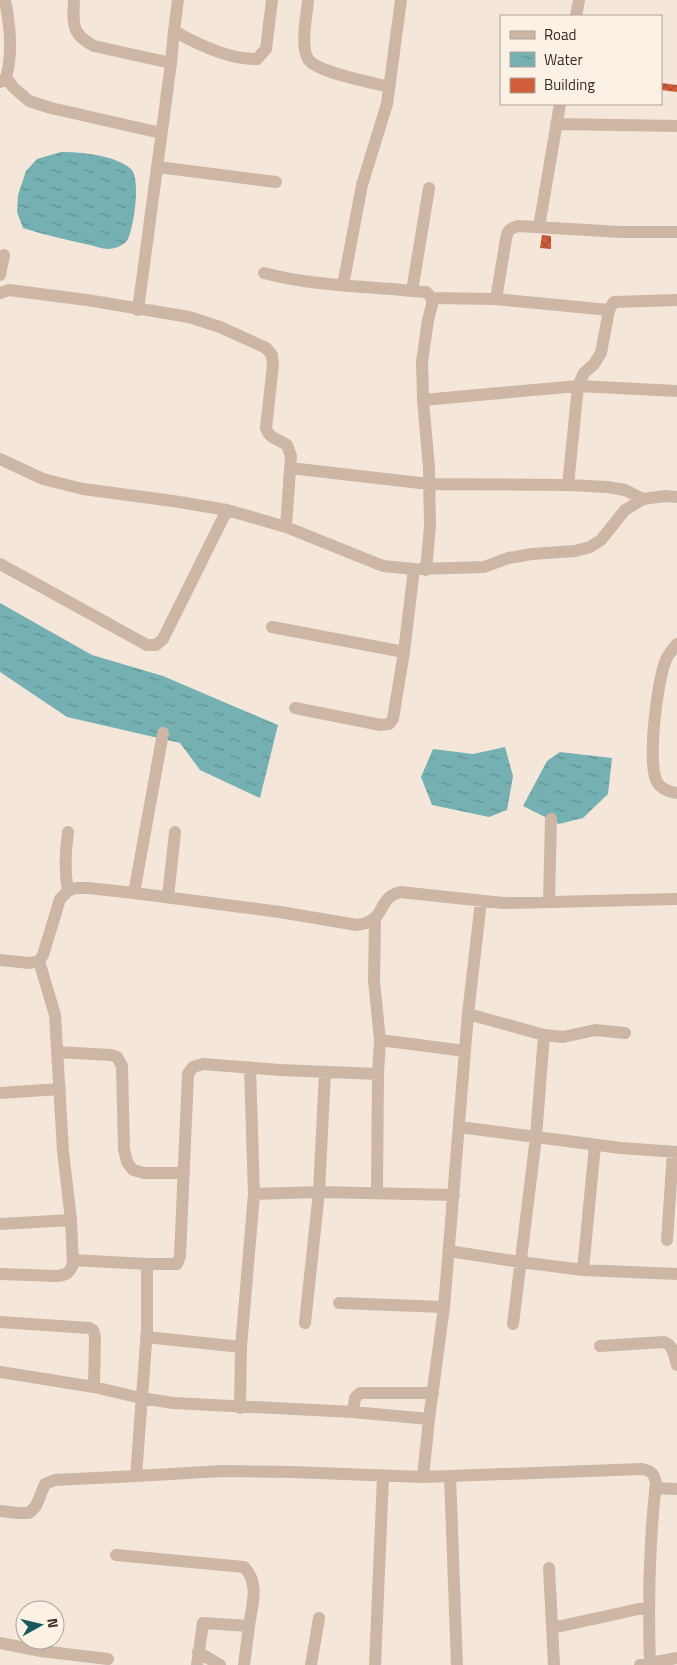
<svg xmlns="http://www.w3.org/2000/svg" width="677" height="1665" font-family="'Titillium Web',sans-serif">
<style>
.water{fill:url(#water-ripples)}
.building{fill:url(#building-cross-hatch)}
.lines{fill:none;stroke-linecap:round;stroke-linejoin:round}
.minor{stroke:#cdb6a4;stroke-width:12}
</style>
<defs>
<pattern id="water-ripples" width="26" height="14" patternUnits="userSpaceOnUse" patternTransform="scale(1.25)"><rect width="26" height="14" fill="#75b1b3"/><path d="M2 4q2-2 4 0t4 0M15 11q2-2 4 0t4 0" fill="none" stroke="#619091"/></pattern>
<pattern id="building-cross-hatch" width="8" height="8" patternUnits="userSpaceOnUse" patternTransform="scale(1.25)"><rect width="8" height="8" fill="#d15d3a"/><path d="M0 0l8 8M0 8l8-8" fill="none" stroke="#aa4d31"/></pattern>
</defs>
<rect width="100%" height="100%" fill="#f4e7d9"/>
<path class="water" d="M61 152C81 152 115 155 131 169 141 178 134 227 128 239 125 245 115 249 108 249 103 249 95 246 90 245 67 240 45 235 23 228L17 212 18 195 26 171 37 159Z
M0 603 92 655 163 676 278 725 260 798 200 770 180 743 67 717 0 672Z
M505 747 513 776 507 810 489 817 432 805 421 777 433 749 473 754Z
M560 752 612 758 608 794 583 818 559 824 523 806 547 761Z"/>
<path class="building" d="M661 83 677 85V92L661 90Z
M542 235 551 236V249L540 248Z"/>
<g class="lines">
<path class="minor" d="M74 0C73 24 71 34 94 46L171 63 174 31
M178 0 174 31C197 44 231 60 257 59L266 49 272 0
M308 0C307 15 300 45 308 59 317 73 372 82 389 87
M576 16 579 0
M6 78 14 88 29 101 51 108 161 133
M0 82 6 78C13 52 10 26 5 0
M556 124 677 126
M158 167 276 182
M539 227 560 104
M264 273C312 286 363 286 412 291
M0 275 4 255
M343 285 362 185 387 104 401 0
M0 293 9 290 87 300 189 317 220 327 266 348 272 355 273 365 266 428C269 439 279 439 287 445L291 456 286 527
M432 298 496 299 609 310
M496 299 506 239C507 231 510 228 518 226L621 232H677
M138 310 171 63
M423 400 578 386 677 391
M0 459 43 479 83 489 173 501 227 510 163 639 156 645H147L0 564
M290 468 429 484 568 485 578 386 584 373 594 364 601 353 609 310 614 302 677 300
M568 485 607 487 625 490 643 499
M227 510 286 527 383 566 414 569 404 652 272 627
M420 569 484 567 508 558 532 554 575 551 590 547 601 540 625 510 643 499 665 496 677 497
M426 570 430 527 429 468 423 400 422 362 428 320 432 305V298L426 292 412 291 429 188
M677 644C673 649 668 654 666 660 657 680 647 764 657 782 661 789 670 792 677 793
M295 708 381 725 389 724 393 719 404 652
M68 891C64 870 65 853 68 832
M134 893 163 733
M168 897 175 832
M549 901 551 819
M0 960 30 963 39 961 43 955 60 899 68 891 76 888H88L134 893 280 912 357 925C389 920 375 899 400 892L503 903 677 899
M468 1014 544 1035 563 1037 595 1030 625 1033
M380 1040 465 1051
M58 1052 111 1055 117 1057 122 1066 124 1149 127 1162 133 1170 144 1173H184
M0 1093 60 1089
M459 1127 621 1148 677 1152
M595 1145 583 1270 677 1274
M377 1192 378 1074
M254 1194 319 1192 454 1195
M0 1224 71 1220 63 1151 55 1015 39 961
M667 1240 673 1152
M449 1251 520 1262 583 1270
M73 1260 147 1264
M0 1274 57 1276C66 1275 70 1273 73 1264L71 1220
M339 1303 444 1307
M0 1322 89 1328 93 1330 95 1337 94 1387
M305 1323 319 1192 325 1072
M513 1324 536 1137 544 1035
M146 1337 241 1347 254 1194 250 1068
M600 1346 664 1342C674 1345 674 1356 677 1365
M0 1372 94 1387 141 1398 173 1403 353 1412 429 1419 444 1307 468 1014 481 901
M240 1408 241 1347
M353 1412 355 1398 360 1393H433
M429 1419 423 1477 642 1469C651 1471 654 1473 656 1483 649 1544 648 1604 650 1665
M136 1476 222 1471 292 1472 423 1477
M450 1476 457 1665
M655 1488 677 1489
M0 1511 18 1513H29L36 1506 45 1484 55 1480 136 1476 147 1330V1264H177L180 1256 188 1074 193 1067 203 1064 280 1070 378 1074 380 1040 374 981 375 919
M116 1555 244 1567C260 1583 252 1605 249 1626L203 1623 197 1665
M549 1568 554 1665
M552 1628 648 1607
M0 1643 41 1651 108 1659
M198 1652 220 1665
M244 1665 249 1626
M311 1665 319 1618
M375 1665 383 1477
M640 1665 677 1658"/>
</g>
<rect x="500" y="15" width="162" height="90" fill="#fbf1e5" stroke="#ada299"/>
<rect x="510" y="31" width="25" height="8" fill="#cdb6a4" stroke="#ada299"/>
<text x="544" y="40" font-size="15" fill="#372b26">Road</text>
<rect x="510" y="52" width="25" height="15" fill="url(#water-ripples)" stroke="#ada299"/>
<text x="544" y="65" font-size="15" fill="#372b26">Water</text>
<rect x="510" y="78" width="25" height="15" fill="#d15d3a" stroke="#ada299"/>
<text x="544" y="90" font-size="15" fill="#372b26">Building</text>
<g transform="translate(40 1625) rotate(82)"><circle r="24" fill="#fbf1e5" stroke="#ada299"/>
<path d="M0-4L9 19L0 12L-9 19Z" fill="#18585c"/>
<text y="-8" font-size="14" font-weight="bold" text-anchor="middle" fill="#372b26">N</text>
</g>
</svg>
